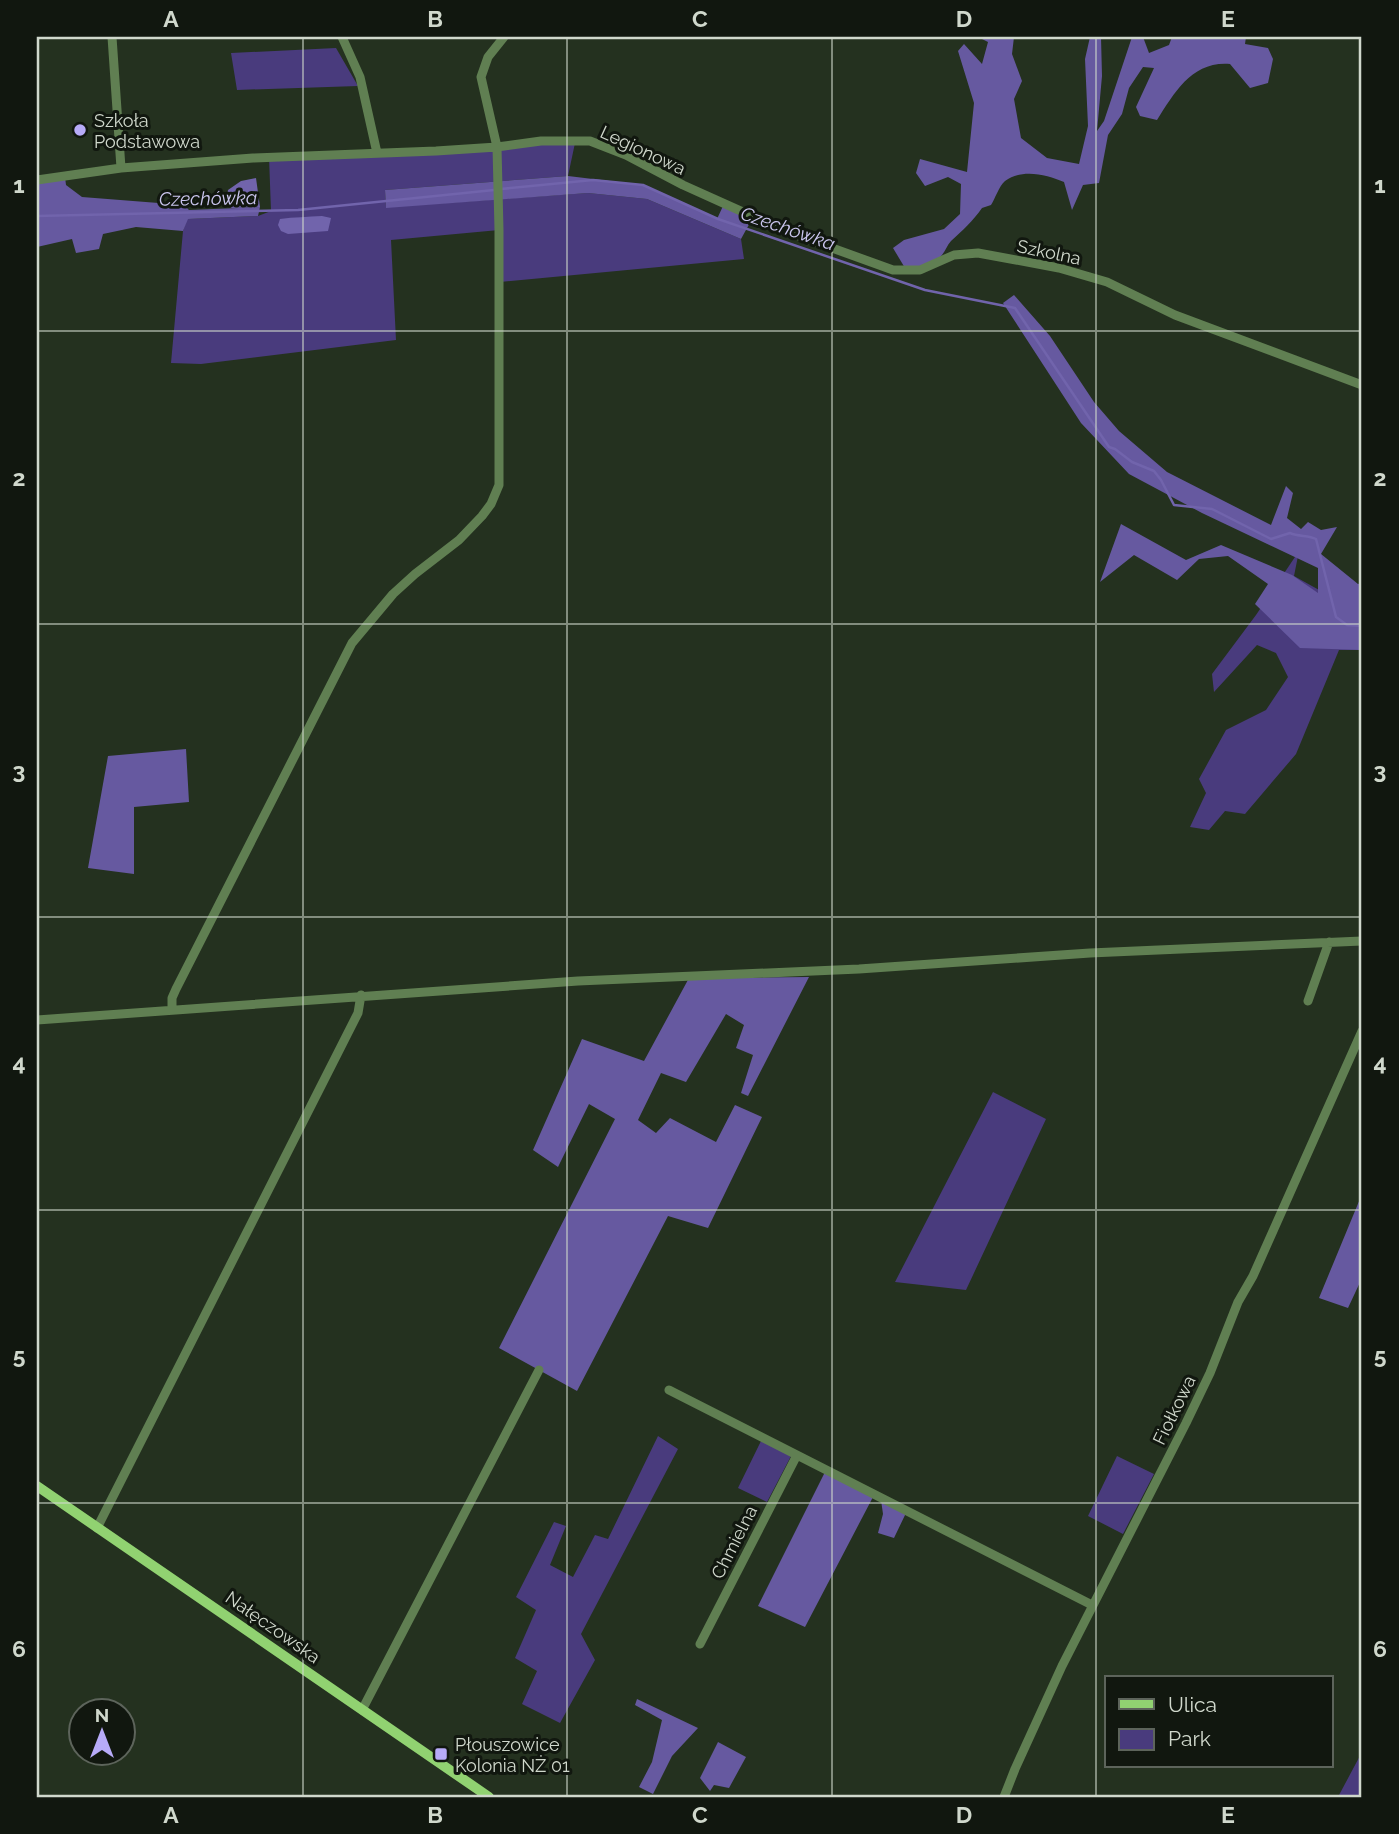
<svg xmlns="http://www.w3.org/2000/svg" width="1399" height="1834" font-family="Raleway,sans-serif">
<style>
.green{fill:#493b7d}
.forest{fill:#6659a0}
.water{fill:#7164ac}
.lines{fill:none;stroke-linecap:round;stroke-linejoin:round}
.stream{stroke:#7164ac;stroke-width:2.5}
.minor{stroke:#607f52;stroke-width:9}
.major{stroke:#91d271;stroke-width:10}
.grid{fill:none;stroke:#d0d8cc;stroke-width:2;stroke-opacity:0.55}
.poi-dot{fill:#b7abf8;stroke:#11170f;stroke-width:2.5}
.labels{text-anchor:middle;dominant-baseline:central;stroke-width:6;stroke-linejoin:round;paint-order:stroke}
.poi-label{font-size:18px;fill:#d0d8cc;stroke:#11170f;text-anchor:start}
.street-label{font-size:18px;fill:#d0d8cc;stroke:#11170f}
.water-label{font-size:19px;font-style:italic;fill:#cbc6ef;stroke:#11170f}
.neatline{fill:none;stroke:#d0d8cc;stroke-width:2.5}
.grid-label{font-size:23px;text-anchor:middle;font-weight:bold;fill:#d0d8cc}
</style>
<rect width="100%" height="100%" fill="#24311f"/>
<path class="green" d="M336 48 358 86 237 90 231 53Z
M575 143 568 176 385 190 386 207 588 193 647 199 741 239 744 259 500 282 499 230 391 240 396 340 201 364 171 363 183 231 187 219 258 216 271 211 269 157Z
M1299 551 1294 576 1355 610 1362 650H1339L1296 754 1245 814 1225 811 1209 830 1190 827 1206 793 1199 779 1226 730 1266 710 1288 677 1276 653 1257 645 1214 692 1212 674 1256 615Z
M993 1092 1046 1119 966 1290 895 1282Z
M658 1436 678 1449 581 1634 595 1660 560 1723 522 1704 537 1671 515 1658 536 1610 516 1597 554 1522 566 1526 550 1565 573 1577 595 1535 608 1539Z
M761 1441 791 1456 767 1502 738 1488Z
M1117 1456 1154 1474 1123 1534 1088 1516Z
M1362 1752V1797H1338Z"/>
<path class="forest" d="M978 37H1014L1012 54 1022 81 1014 99 1021 138 1047 158 1079 164 1088 126 1085 59 1090 37H1101L1102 76 1097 131 1104 121 1132 37H1143L1149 53 1169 45 1172 37H1246L1245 44 1268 48 1273 59 1268 83 1250 88 1230 64C1192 61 1175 92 1157 120L1140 116 1136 107 1154 68 1143 67 1129 88 1122 114 1108 135 1099 183 1083 185 1072 210 1064 182C1047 175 1023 168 1005 181 999 186 995 199 991 205L982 208C973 221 963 230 951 241 947 245 946 250 942 255 933 265 918 267 905 268L893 248 904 240 944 229 960 214 961 184 948 177 925 186 916 173 920 159 967 172 974 103 958 51 964 44 982 64 988 42Z
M568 176 643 185 717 219 723 206 752 219 741 239 647 199 588 193 386 208 385 190Z
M65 177 66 185 82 197 184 205 189 210 260 207 258 216 188 219 183 231 136 227 103 234 99 249 76 253 72 239 37 247V182Z
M1014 295 1050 336 1094 402 1119 431 1167 472 1271 525 1286 486 1293 493 1287 518 1301 529 1308 522 1321 530 1337 527 1321 554 1358 584 1362 583V650L1300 648 1255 604 1268 584 1228 556 1199 559 1177 580 1134 555 1100 582 1121 524 1186 560 1221 545 1292 575 1318 593V568L1202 513 1129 474 1081 423 1003 303Z
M186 749 189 802 134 807V874L88 868 108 756Z
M809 977 748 1096 741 1093 753 1055 736 1048 744 1025 726 1014 686 1082 661 1073 638 1120 656 1133 670 1118 716 1142 735 1105 762 1117 708 1228 668 1216 577 1391 499 1348 615 1119 589 1104 558 1167 533 1150 582 1039 644 1061 689 978Z
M1362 1194V1278L1348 1308 1319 1298Z
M825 1472 873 1497 805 1627 758 1606Z
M881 1500 906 1513 894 1538 878 1533 883 1514Z
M637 1699 698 1728 672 1756 653 1794 639 1787 652 1762 662 1720 635 1705Z
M718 1742 746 1757 729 1788 714 1785 710 1791 700 1778Z"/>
<path class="water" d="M256 178 260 207 231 208 227 197 228 190 241 181Z
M322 216 331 218 328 231 288 234 281 231 278 225 280 219C294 217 308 217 322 216Z"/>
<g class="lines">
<path class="stream" d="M501 189 593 180 643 185 718 219 925 290 1015 308 1109 447 1115 449 1132 462 1154 471 1161 480 1174 505 1212 509 1271 539 1290 533C1299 537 1308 535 1316 539L1336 617 1347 625 1362 626
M37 216 298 210 494 190"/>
<path class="minor" d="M112 37 121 168
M342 37 360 77 377 153
M37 180 121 168 253 158 436 151 497 147 541 141H590L626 155 683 185 785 231 893 270H920L954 255 978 253 1059 268 1107 282 1175 315 1362 385
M1308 1001 1329 942
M172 1010V998L176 989 352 643 393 594 415 574 459 540 482 516 491 504 499 485V230L497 147 481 77 488 57 504 37
M37 1020 578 981 859 969 1090 953 1362 941
M669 1390 1092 1605
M97 1528 358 1013 361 995
M700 1644 797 1455
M362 1710 539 1370
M1004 1797 1015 1769 1062 1666 1186 1423 1210 1373 1238 1302 1253 1276 1362 1031"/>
<path class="major" d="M37 1486 489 1797"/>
</g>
<path class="grid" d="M303 37V1797M567 37V1797M832 37V1797M1096 37V1797M37 331H1362M37 624H1362M37 917H1362M37 1210H1362M37 1503H1362"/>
<g class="poi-dot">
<circle cx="80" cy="130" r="7"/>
<rect x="434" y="1747" width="14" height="14" rx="3.5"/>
</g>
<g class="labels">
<g class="poi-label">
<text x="94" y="120">Szkoła<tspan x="94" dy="21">Podstawowa</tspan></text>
<text x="455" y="1744">Płouszowice<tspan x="455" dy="21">Kolonia NŻ 01</tspan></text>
</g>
<g class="street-label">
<text transform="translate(643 150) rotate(25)">Legionowa</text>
<text transform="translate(1049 252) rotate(12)">Szkolna</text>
<text transform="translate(1174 1410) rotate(-64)">Fiołkowa</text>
<text transform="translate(734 1542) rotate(-63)">Chmielna</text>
<text transform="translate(273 1627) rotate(35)">Nałęczowska</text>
</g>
<g class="water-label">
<text transform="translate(208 198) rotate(-1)">Czechówka</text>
<text transform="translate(788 228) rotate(19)">Czechówka</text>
</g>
</g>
<rect width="1399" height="1834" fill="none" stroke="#11170f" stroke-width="77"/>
<rect x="1105" y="1676" width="228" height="91" fill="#11170f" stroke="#5d645b" stroke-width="2"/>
<rect x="1119" y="1699" width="35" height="10" fill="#91d271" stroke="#5d645b" stroke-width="2"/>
<text x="1168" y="1712" font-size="21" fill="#d0d8cc">Ulica</text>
<rect x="1119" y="1729" width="35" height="21" fill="#493b7d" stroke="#5d645b" stroke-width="2"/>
<text x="1168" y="1746" font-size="21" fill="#d0d8cc">Park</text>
<g transform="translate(102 1732)"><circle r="33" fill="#11170f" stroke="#5d645b" stroke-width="2"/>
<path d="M0-5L12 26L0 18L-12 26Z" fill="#b7abf8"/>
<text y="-10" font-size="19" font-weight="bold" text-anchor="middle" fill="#d0d8cc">N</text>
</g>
<rect x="38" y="38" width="1322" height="1758" class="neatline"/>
<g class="grid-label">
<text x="171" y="27">A</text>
<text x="435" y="27">B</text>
<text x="700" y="27">C</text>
<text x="964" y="27">D</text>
<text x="1228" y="27">E</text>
<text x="19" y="193">1</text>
<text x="1380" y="193">1</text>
<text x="19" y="486">2</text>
<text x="1380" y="486">2</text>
<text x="19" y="779">3</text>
<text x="1380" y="779">3</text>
<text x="19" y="1071">4</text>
<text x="1380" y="1071">4</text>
<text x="19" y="1364">5</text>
<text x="1380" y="1364">5</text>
<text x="19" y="1657">6</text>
<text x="1380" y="1657">6</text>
<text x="171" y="1823">A</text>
<text x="435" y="1823">B</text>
<text x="700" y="1823">C</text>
<text x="964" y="1823">D</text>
<text x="1228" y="1823">E</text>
</g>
</svg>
